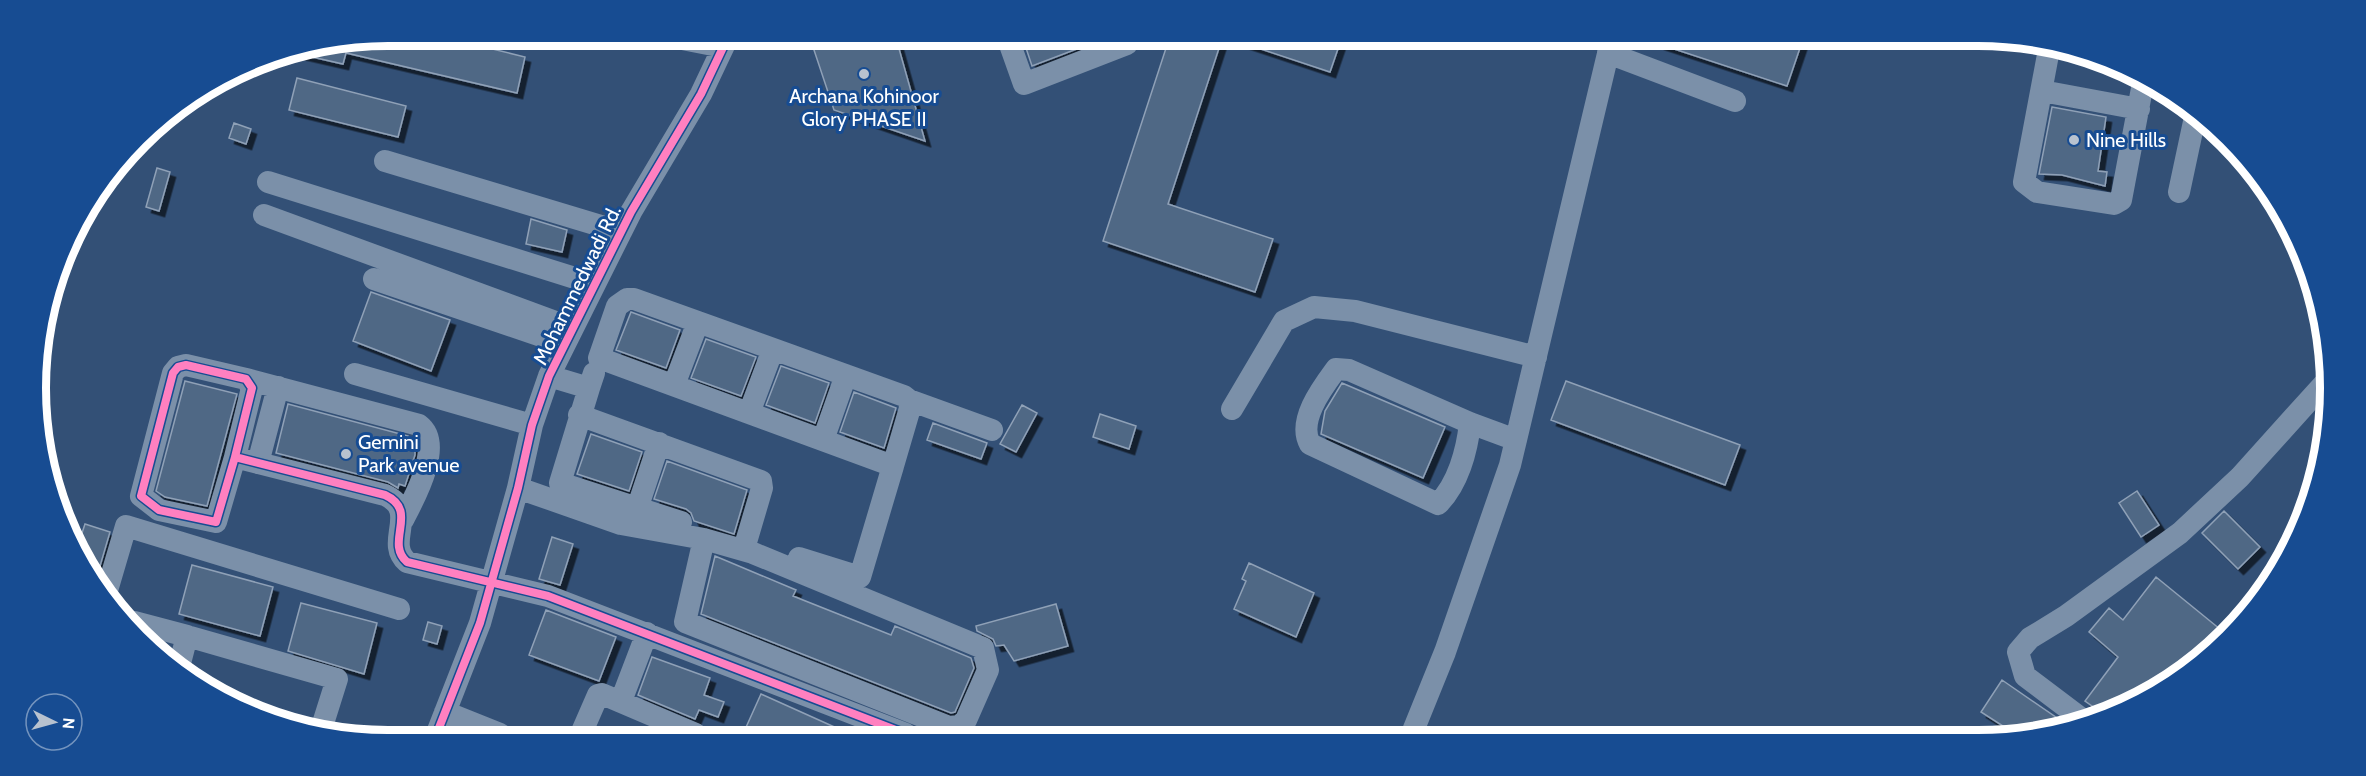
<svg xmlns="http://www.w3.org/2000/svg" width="2366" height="776" font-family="Cabin,sans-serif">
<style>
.building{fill:#506785;stroke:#8fa1b7;stroke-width:1.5;filter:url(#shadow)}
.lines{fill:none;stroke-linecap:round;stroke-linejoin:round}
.minor{stroke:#7b90a9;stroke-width:22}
.cycleway-casing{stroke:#174c92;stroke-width:11}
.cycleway{stroke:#ff80c0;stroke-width:8}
.poi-dot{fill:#b8c2cf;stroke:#174c92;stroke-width:2}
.labels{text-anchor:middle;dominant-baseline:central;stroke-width:6;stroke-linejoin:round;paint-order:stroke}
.poi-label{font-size:20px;fill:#fff;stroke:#174c92;text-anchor:start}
.street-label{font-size:20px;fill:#fff;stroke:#174c92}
.rim{fill:none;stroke:#fff;stroke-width:8}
</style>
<defs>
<filter id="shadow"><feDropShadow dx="5.5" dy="5.5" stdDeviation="0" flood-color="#0009"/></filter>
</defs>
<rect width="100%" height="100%" fill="#335076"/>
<path class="building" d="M388 36H487L484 47 525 57 517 93 346 53 343 64 299 54Z
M810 38H896L925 141 834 110Z
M1023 39H1103L1032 66Z
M1169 39H1222L1168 204 1273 239 1255 292 1103 241Z
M1241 40H1341L1330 72 1240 42Z
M1660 41 1802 42 1787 86 1659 44Z
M297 78 406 106 398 137 289 110Z
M2052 107 2106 117 2098 171 2107 172 2105 186 2062 175 2039 174Z
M234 123 251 129 246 144 229 138Z
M157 168 170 172 159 211 146 207Z
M531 219 567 230 562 252 526 244Z
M371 292 450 320 431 371 353 341Z
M631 312 680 330 666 368 616 350Z
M706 339 756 357 741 396 691 378Z
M781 366 829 383 815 423 766 405Z
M185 381 237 394 207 506 165 497 156 491Z
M1566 381 1740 445 1725 485 1551 420Z
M1342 383 1445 427 1423 478 1321 434 1325 411Z
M854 392 896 408 884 448 840 432Z
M288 404 408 436 406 444 415 446V455L405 486 399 484 398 488 388 482 276 453Z
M1022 405 1037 413 1016 452 1000 444Z
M1100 414 1136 426 1129 449 1093 437Z
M933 423 987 443 981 459 927 440Z
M591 434 642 452 629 491 577 474Z
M667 461 747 490 734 534 694 521 691 513 686 509 654 499Z
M2137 491 2159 525 2141 537 2119 503Z
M2224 511 2260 547 2238 569 2202 533Z
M85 524 110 532 95 583 72 533 81 536Z
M552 537 573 544 560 585 539 579Z
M715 556 796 590 793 596 891 635 895 626 971 658 974 668 955 712 951 713 701 614Z
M1249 563 1314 593 1296 637 1234 609 1246 581 1242 579Z
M192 565 273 587 260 636 179 614Z
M2156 577 2226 634 2210 652 2133 704 2102 713 2085 701 2118 657 2089 632 2109 608 2123 620Z
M301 603 377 623 364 674 288 651Z
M1056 604 1068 646 1014 661 1004 645 996 646 993 639 977 631 976 626Z
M546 610 616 637 599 681 529 655Z
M428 622 442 626 437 644 423 640Z
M652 657 710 678 704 695 724 702 718 717 699 710 695 719 638 695Z
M2002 680 2060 720 2055 728 2020 737 1981 712Z
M761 694 850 734H743Z"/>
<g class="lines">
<path class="minor" d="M672 37 723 47
M1008 39 1024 84 1127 44 1126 39
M2050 44 2024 182 2037 192 2114 204 2121 200 2143 83
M1608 53 1735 101
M2042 91 2139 109
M385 161 621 232
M268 182 594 284
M2179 192 2195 117
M264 215 572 328
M374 279 565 344
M627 299H634L904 396 909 400 910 408 893 466 599 358 617 306Z
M355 374 532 425
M549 376 589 388 594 373
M246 379 419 425C444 444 415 497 403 520
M674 385 698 322
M589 388 560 483 681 522
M909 400 992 430
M1232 409 1284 321 1314 307 1355 311 1536 357
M749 413 773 349
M579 415 761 481 762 488 746 542
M1470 423C1467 451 1458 484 1438 504L1310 444C1297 421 1322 388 1336 369L1349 370 1470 423 1516 440
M823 440 846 375
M235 457 252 388 246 379 186 365 178 367 173 373 141 496 159 510 216 522 235 457 385 495C420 511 384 542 407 562L548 596 906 734
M258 463 278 387
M518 488 621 524 704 539 753 553 983 648 988 670 966 720 959 726 949 727 685 622 704 539
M637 509 659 443
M799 558 860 577 893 466
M106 594 126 526 399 609
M134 622 187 636
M179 667 187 636 337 679 320 733
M621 701 647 633
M445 712 500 734
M2082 719 2025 676 2018 652 2030 638 2066 616 2180 533 2240 477 2323 385
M437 733 480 623 518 488 532 425 549 376 631 212 701 94 728 37
M581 734 598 695 602 694 696 734
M1411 736 1445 652 1510 465 1611 41"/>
<g class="cycleway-casing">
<path id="cycleway" d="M235 457 252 388 246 379 186 365 178 367 173 373 141 496 159 510 216 522 235 457 385 495C420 511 384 542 407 562L548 596 906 734
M437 733 480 623 518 488 532 425 549 376 631 212 701 94 728 37"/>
</g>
<use href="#cycleway" class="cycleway"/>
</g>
<g class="poi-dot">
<circle cx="864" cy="74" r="6"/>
<circle cx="2074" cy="140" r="6"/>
<circle cx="346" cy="454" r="6"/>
</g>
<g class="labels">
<g class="poi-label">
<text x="864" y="96" text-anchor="middle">Archana Kohinoor<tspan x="864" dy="23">Glory PHASE II</tspan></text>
<text x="2086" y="140">Nine Hills</text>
<text x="358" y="442">Gemini<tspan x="358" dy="23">Park avenue</tspan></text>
</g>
<g class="street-label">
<text transform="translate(577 285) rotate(-64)">Mohammedwadi Rd.</text>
</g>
</g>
<path d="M0 0H2366V776H0ZM388 46H1978A342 342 0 0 1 2320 388V388A342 342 0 0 1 1978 730H388A342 342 0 0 1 46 388V388A342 342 0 0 1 388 46Z" fill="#174c92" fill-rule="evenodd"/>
<path class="rim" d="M388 46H1978A342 342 0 0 1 2320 388V388A342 342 0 0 1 1978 730H388A342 342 0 0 1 46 388V388A342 342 0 0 1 388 46Z"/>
<g transform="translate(54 722) rotate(95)"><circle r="28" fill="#174c92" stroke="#7494be" stroke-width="1.5"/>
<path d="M0-4.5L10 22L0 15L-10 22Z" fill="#b8c2cf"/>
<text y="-9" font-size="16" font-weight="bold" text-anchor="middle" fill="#ffffff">N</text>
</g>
</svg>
